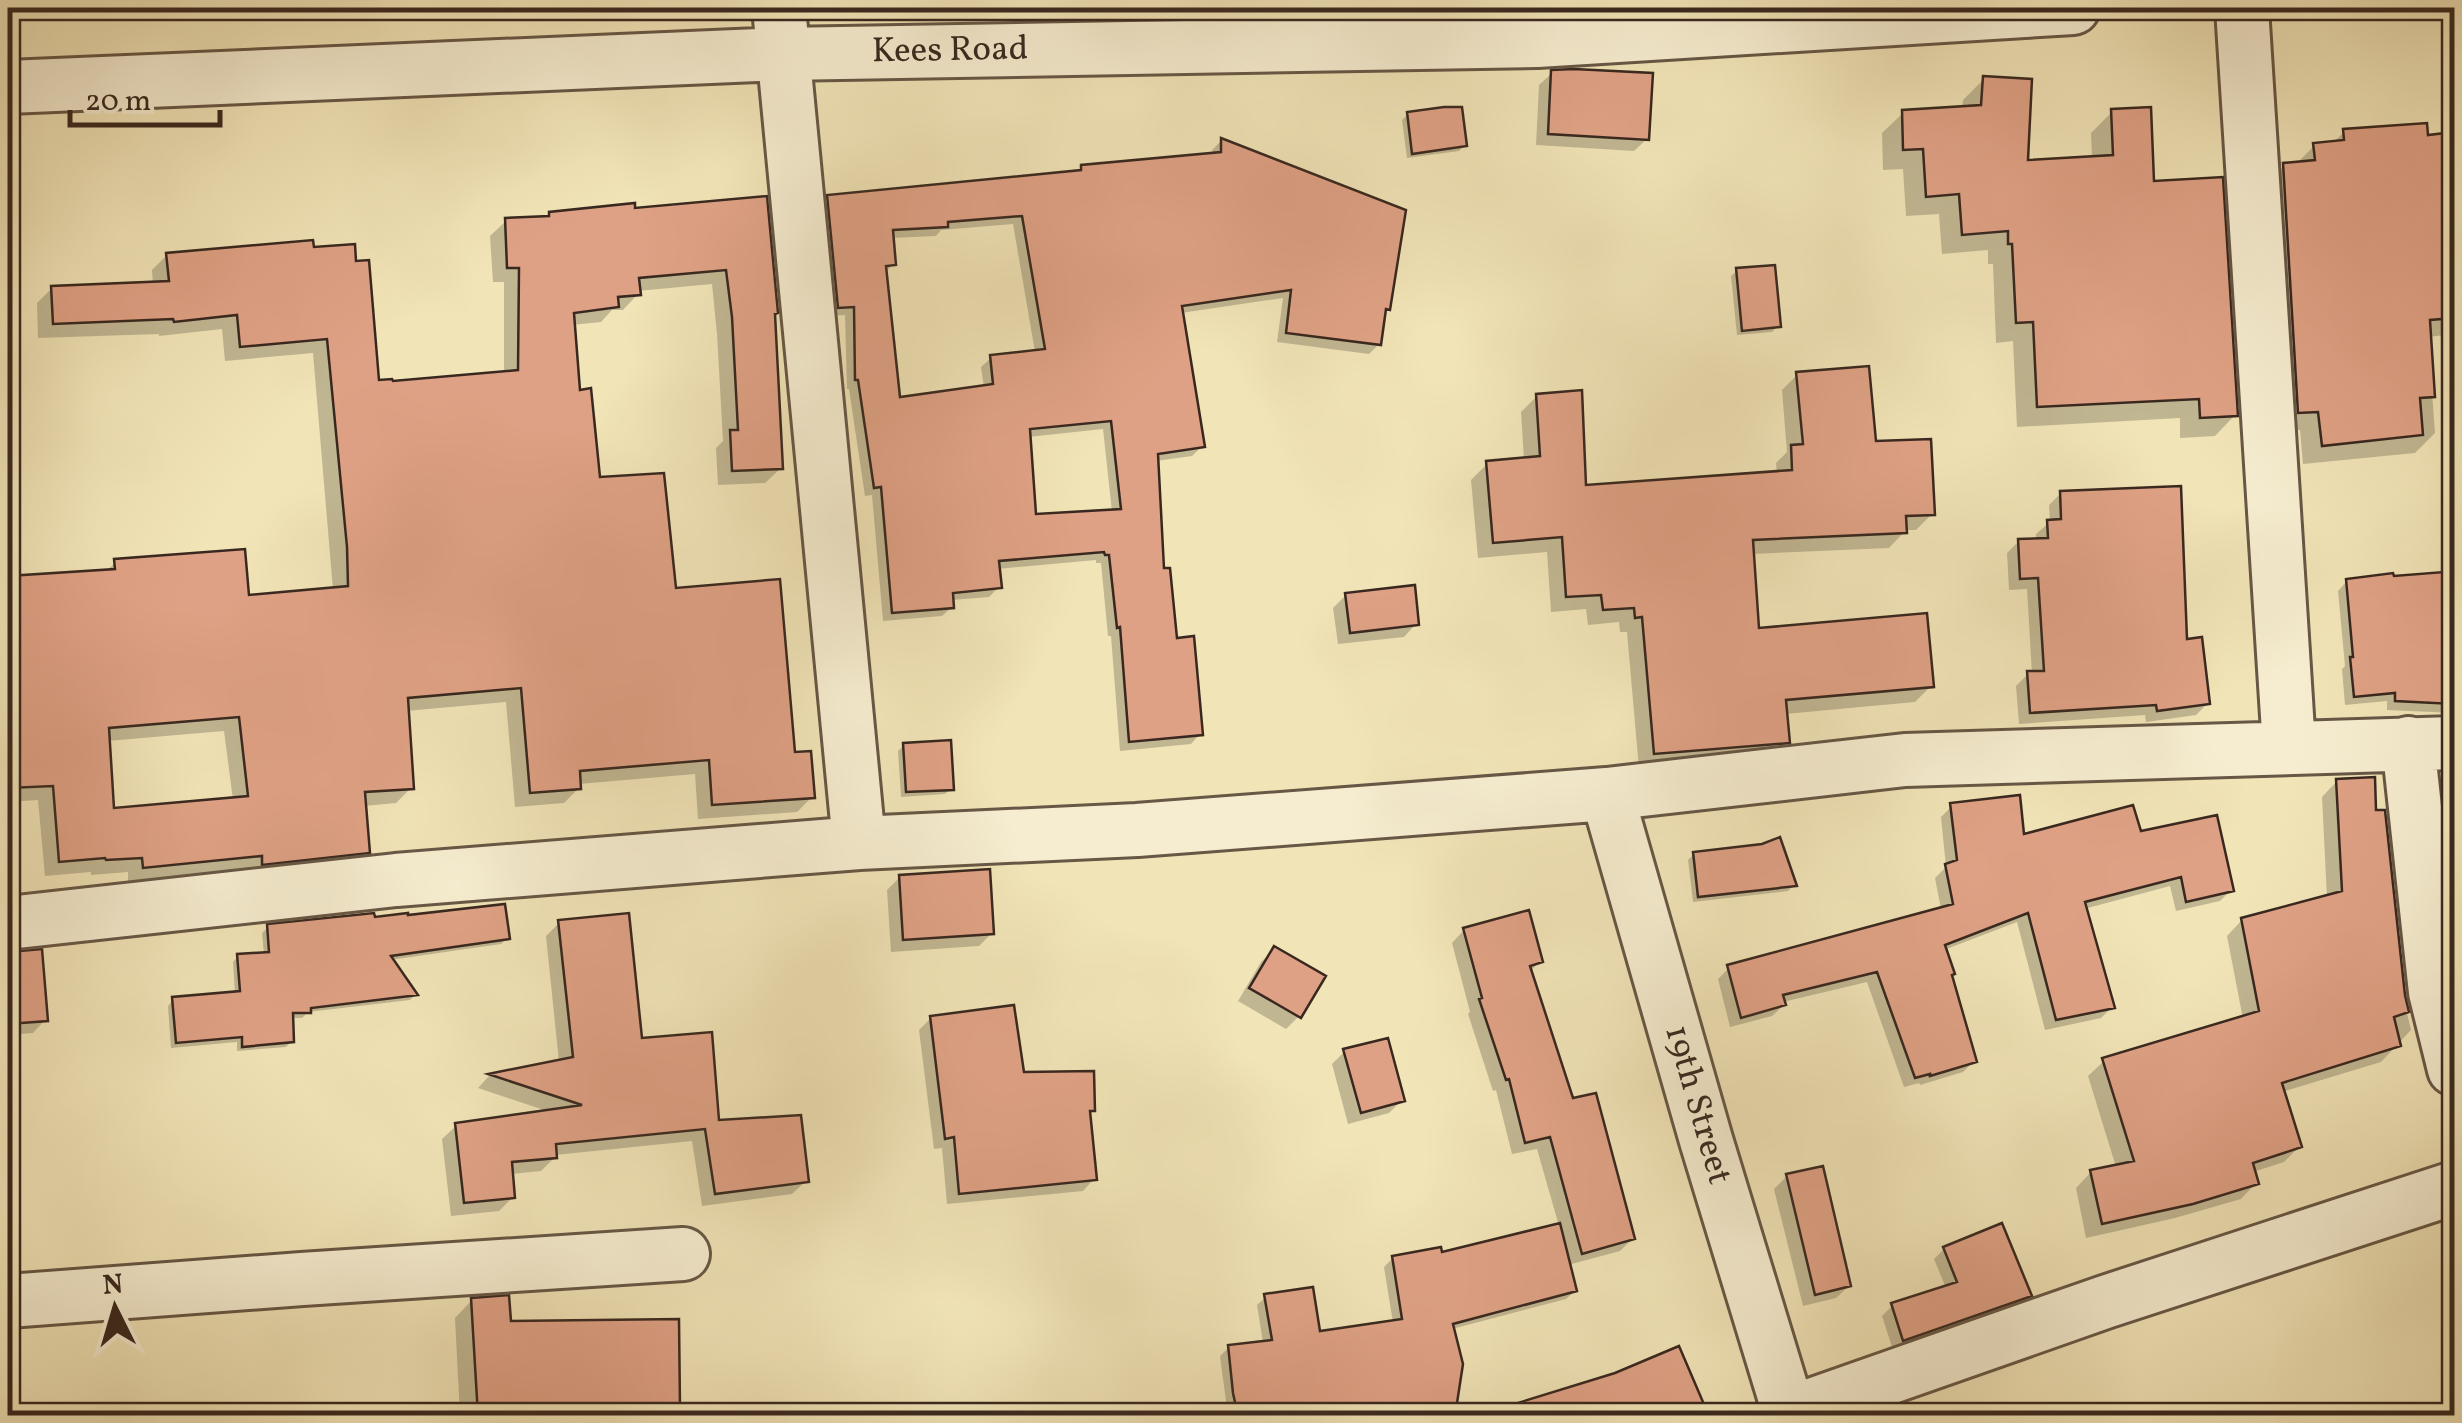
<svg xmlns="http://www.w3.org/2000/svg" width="2462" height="1423" font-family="Vollkorn,serif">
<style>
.shadow{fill:#0003;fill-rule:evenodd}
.building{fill:#dfa185;stroke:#39281f;stroke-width:2.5;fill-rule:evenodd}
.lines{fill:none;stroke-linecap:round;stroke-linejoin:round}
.street-casing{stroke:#675745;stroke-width:58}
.street{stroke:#f6edd0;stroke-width:52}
.labels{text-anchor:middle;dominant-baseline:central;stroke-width:9;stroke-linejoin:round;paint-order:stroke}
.street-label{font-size:35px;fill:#39281f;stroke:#f6edd0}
</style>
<rect width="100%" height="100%" fill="#f1e4b7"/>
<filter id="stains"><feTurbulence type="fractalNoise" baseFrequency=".002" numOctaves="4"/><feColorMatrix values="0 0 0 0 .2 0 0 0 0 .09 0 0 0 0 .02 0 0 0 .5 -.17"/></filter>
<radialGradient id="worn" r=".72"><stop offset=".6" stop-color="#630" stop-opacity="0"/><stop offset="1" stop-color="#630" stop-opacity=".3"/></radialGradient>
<path class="shadow" d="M1552 73 1647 139 1634 151 1536 145 1539 85Z
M1984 79 2025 162 2092 159 2091 133 2112 112 2152 184 2235 415 2215 436 2180 438V418L2017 427 2013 341 1996 343 1993 264H1988V250L1942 254 1939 214 1906 216 1903 169 1883 170 1882 133 1903 113 1962 109 1963 100Z
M1408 114 1464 146 1459 151 1407 158 1402 120Z
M2344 132 2426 137 2454 135V334L2428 337 2435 433 2415 453 2303 464 2300 430 2279 431 2265 185 2284 166 2295 165 2315 145 2332 144Z
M1221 141 1388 309 1382 315 1379 344 1369 354 1277 342 1283 298 1181 313 1202 446 1192 456 1156 461 1162 571 1175 640 1200 734 1191 744 1120 751 1111 636H1108L1101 563H1096V560L997 569 999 587 989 597 951 600 952 607 942 616 883 621 872 495 865 496 849 389H847L845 315 829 316 819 207 828 198 1076 173 1082 168 1213 156 1212 150ZM1013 224 1035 352 991 358 981 367 984 388 898 399 885 273 893 264 891 238 936 236 941 230ZM1103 429 1112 512 1034 516 1028 437Z
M765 199 781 468 765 483 718 485 716 448 723 441 717 334 712 284 638 291V294L623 310H612L601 322 572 325 578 392 598 480 674 591 793 755 812 797 797 812 698 819 695 774 579 784V788L564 803 515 807 506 702 406 711 411 788 396 803 364 806 367 852 352 867 247 870 128 882V872L91 875V872L45 876 38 800 8 802V578L105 572 116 562 247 597 333 590 313 353 225 361 222 329 159 336V334L38 338 37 303 52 288 153 284 152 270 167 255 311 243 377 383 504 374V282H493L490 236 506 221 545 219 550 214 633 210ZM224 731 233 800 111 810 107 741Z
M1737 271 1778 326 1772 332 1737 335 1731 276Z
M1798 374 1874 444 1932 514 1916 530H1906L1889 548 1752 554 1757 630 1931 686 1915 702 1785 714 1788 742 1772 758 1639 769 1627 632H1620L1619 622 1588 625 1586 609 1551 612 1547 552 1478 558 1471 480 1487 464 1524 460 1521 412 1537 396 1583 487 1777 474 1776 463 1787 452 1782 390Z
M2454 415V489H2450L2446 423Z
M2061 493 2184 642 2208 703 2196 715 2146 722 2145 715 2019 724 2016 686 2028 674H2032L2027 589 2009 590 2007 553 2019 541H2036V534L2050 522 2049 505Z
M2454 574V713L2387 710V701L2345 705 2342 669 2345 666 2338 591 2347 581Z
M1346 595 1416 624 1404 637 1338 644 1333 608Z
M904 745 951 789 945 794 901 797 898 751Z
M2337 781 2374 813 2403 996 2411 1030 2381 1062 2282 1092 2299 1147 2284 1162 2253 1172 2256 1183 2241 1199 2175 1218 2086 1238 2076 1188 2091 1172 2116 1167 2088 1076 2104 1061 2243 1019 2227 936 2242 920 2327 898 2322 797Z
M1952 806 2022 838 2139 834 2231 890 2220 901 2176 911 2170 886 2084 909 2112 1007 2101 1018 2045 1030 2017 922 1944 950 1974 1061 1963 1072 1920 1085 1919 1083 1904 1087 1867 982 1783 1002 1784 1005 1772 1016 1730 1027 1718 979 1729 968 1941 909 1935 878 1946 867 1941 817Z
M2454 808V960L2439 816 2446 809Z
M1694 854 1794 885 1788 891 1693 902 1688 860Z
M900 877 992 933 979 946 891 952 887 890Z
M372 920 507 938 501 944 390 960 415 995 410 1000 308 1012 302 1018H291L292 1041 286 1047 237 1051V1042L171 1048 168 1006 173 1000 235 994 233 962 238 956 264 955 262 933 268 927Z
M560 922 640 1041 717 1123 806 1181 792 1194 702 1206 692 1141 555 1155V1157L541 1171 511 1174 513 1197 499 1211 451 1216 442 1139 456 1126 550 1112 478 1088 489 1076 559 1062 546 936Z
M1464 930 1540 961 1530 972 1572 1101 1632 1239 1620 1251 1568 1265 1575 1291 1566 1299 1452 1329 1355 1416H1228L1220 1356 1229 1347 1263 1343 1257 1305 1266 1297 1318 1334 1393 1323 1384 1267 1393 1258 1440 1256 1559 1226 1537 1149 1512 1154 1496 1090 1493 1091 1468 1014 1470 1012 1452 943Z
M1274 949 1299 1016 1286 1029 1238 1001 1261 962Z
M40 959 45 1020 33 1033 8 1035V963Z
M931 1018 1021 1075 1093 1110 1088 1115 1094 1179 1083 1191 947 1204 942 1148 934 1149 919 1030Z
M1344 1052 1402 1100 1389 1113 1348 1124 1332 1064Z
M1787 1176 1849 1286 1836 1298 1803 1306 1774 1189Z
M1944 1249 2029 1295 2018 1306 1893 1350 1882 1316 1892 1306 1946 1288 1934 1259Z
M472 1300 509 1324 678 1407 670 1416H460L455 1318Z
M1615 1376 1701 1416H1484Z
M446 1411V1416H402Z"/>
<path class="building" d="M1574 69 1653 73 1649 140 1548 134 1551 70Z
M1983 76 2032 79 2028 160 2113 155 2111 109 2151 107 2154 181 2223 177 2238 416 2200 418 2199 399 2037 407 2033 322 2016 323 2012 244H2008V231L1962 235 1959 194 1926 197 1923 149 1903 150 1902 110 1981 105Z
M1444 107H1462L1467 146 1412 154 1407 112Z
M2427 123 2428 135 2454 132V318L2430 320 2435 397 2420 398 2423 435 2322 446 2318 412 2298 413 2283 163 2315 160 2313 143 2344 140 2343 129Z
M1221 138 1406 210 1390 310 1386 309 1381 345 1286 333 1291 290 1182 306 1205 447 1158 454 1164 568H1170L1177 638 1194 636 1203 735 1129 742 1120 627 1117 628 1109 555H1105L1104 552 999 561 1002 588 953 593 954 608 892 613 881 487 874 488 858 380H855L854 307 838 308 827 195 1081 170V165L1221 152ZM1022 216 1045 349 990 355 993 384 900 397 886 266 896 265 893 230 948 227V222ZM1111 421 1121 509 1036 514 1030 429Z
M767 196 778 313 775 314 783 469 732 471 730 430H738L732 317 726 270 639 278 641 295 618 297 619 307 574 313 580 390 591 388 600 477 664 473 676 588 780 579 795 752 811 751 815 798 712 805 709 760 580 771 581 789 530 793 521 688 408 698 414 789 365 792 370 853 262 865V856L143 868 142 858 106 860 105 858 59 862 53 786 8 788V576L115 569 114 559 245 549 249 595 348 586 347 547 327 339 240 347 237 315 174 322 173 319 53 324 51 286 169 281 166 253 313 240 314 247 355 244 356 261 369 260 379 380 392 379 393 381 518 370 519 268H507L505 218 549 216V212L635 203V208ZM239 717 248 796 114 808 109 728Z
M1775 265 1781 327 1742 331 1736 268Z
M1869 366 1876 441 1931 439 1935 515 1906 516 1907 533 1753 540 1759 628 1927 613 1934 687 1786 700 1790 743 1654 754 1642 617 1635 618 1634 608 1603 610 1601 595 1566 597 1562 537 1493 543 1486 461 1540 456 1536 394 1582 390 1586 485 1792 470 1791 445 1803 444 1796 372Z
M2181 486 2187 639 2202 637 2210 704 2157 711 2156 705 2030 713 2027 671H2044L2038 578 2020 579 2018 539 2048 538 2047 520 2061 519 2060 491Z
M2444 572 2454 704 2395 701V693L2354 697 2350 657H2353L2346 579 2393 573 2394 576Z
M1415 585 1419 625 1350 633 1345 593Z
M951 740 954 790 906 792 903 743Z
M2375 777 2376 810H2385L2405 995 2409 1012 2394 1017 2401 1046 2282 1083 2302 1147 2253 1163 2259 1184 2193 1204 2102 1224 2090 1170 2134 1161 2102 1058 2259 1011 2241 918 2342 891 2336 779Z
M2020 795 2024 834 2133 805 2141 831 2217 815 2234 891 2186 902 2181 877 2085 902 2115 1008 2056 1020 2028 913 1945 945 1955 974 1952 975 1977 1062 1930 1076V1074L1915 1078 1877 972 1783 995 1786 1005 1741 1018 1727 965 1953 904 1945 864 1957 860 1950 803Z
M2445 806H2454V894Z
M1780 837 1797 886 1698 897 1693 852 1762 844Z
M990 869 994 934 903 940 899 875Z
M505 904 510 939 391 956 418 995 311 1008V1013H293L294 1042 242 1047V1037L176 1043 172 997 240 991 237 954 269 952 267 924 374 913 375 917 408 913V915Z
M1529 910 1543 962 1530 966 1573 1098 1596 1093 1635 1239 1582 1254 1550 1137 1525 1143 1509 1079 1506 1080 1479 999 1482 998 1463 928Z
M629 913 642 1038 712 1032 719 1120 801 1115 809 1182 715 1194 705 1129 556 1144 557 1158 512 1162 515 1198 464 1203 455 1123 582 1105 488 1074 573 1057 558 920Z
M1274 946 1326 976 1301 1018 1249 988Z
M42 949 48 1021 8 1024V952Z
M1014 1005 1024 1072 1094 1071 1095 1111H1090L1097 1180 959 1194 954 1137 945 1139 930 1016Z
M1388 1038 1405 1101 1361 1113 1343 1049Z
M1823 1166 1851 1286 1815 1295 1786 1174Z
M1560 1223 1577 1291 1453 1324 1463 1364 1455 1416H1238L1233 1393 1228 1345 1272 1340 1264 1294 1313 1287 1320 1331 1402 1319 1392 1256 1441 1247 1442 1252Z
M2002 1223 2032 1296 1903 1341 1891 1303 1957 1282 1943 1247Z
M509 1295 511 1321 679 1319 680 1408 516 1411V1416H478L471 1298Z
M1679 1346 1709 1416H1510L1508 1406 1615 1373Z"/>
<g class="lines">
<g class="street-casing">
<path id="street" d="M779 8 859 843
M2242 8 2289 747
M8 87 782 54 1537 41 2073 8
M2408 743 2435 992 2454 1069
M1607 794 1706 1140 1790 1416
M8 923 396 880 859 843 1137 830 1607 794 1905 760 2454 743
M8 1301 302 1279 683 1254
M1780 1416 2105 1302 2454 1188"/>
</g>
<use href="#street" class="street"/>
</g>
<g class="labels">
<g class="street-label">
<text transform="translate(950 51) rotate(-1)">Kees Road</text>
<text transform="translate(1697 1105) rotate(74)">19th Street</text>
</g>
</g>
<rect width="2462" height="1423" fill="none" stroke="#f1e4b7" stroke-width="40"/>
<rect x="10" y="10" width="2442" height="1403" fill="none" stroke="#39281f" stroke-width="5"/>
<rect x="20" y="20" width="2422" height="1383" fill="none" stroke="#39281f" stroke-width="2.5"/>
<g transform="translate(115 1308) rotate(355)" stroke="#f6edd0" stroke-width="8" paint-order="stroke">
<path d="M0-8L18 38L0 25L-18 38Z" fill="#39281f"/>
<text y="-15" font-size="28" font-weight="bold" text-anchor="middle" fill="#39281f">N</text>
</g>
<path d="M70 110v15h150v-15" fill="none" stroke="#39281f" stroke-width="5"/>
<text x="85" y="110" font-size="30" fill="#39281f" stroke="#f6edd0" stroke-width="8" paint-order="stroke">20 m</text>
<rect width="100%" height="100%" filter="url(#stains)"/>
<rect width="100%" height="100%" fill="url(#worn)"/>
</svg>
